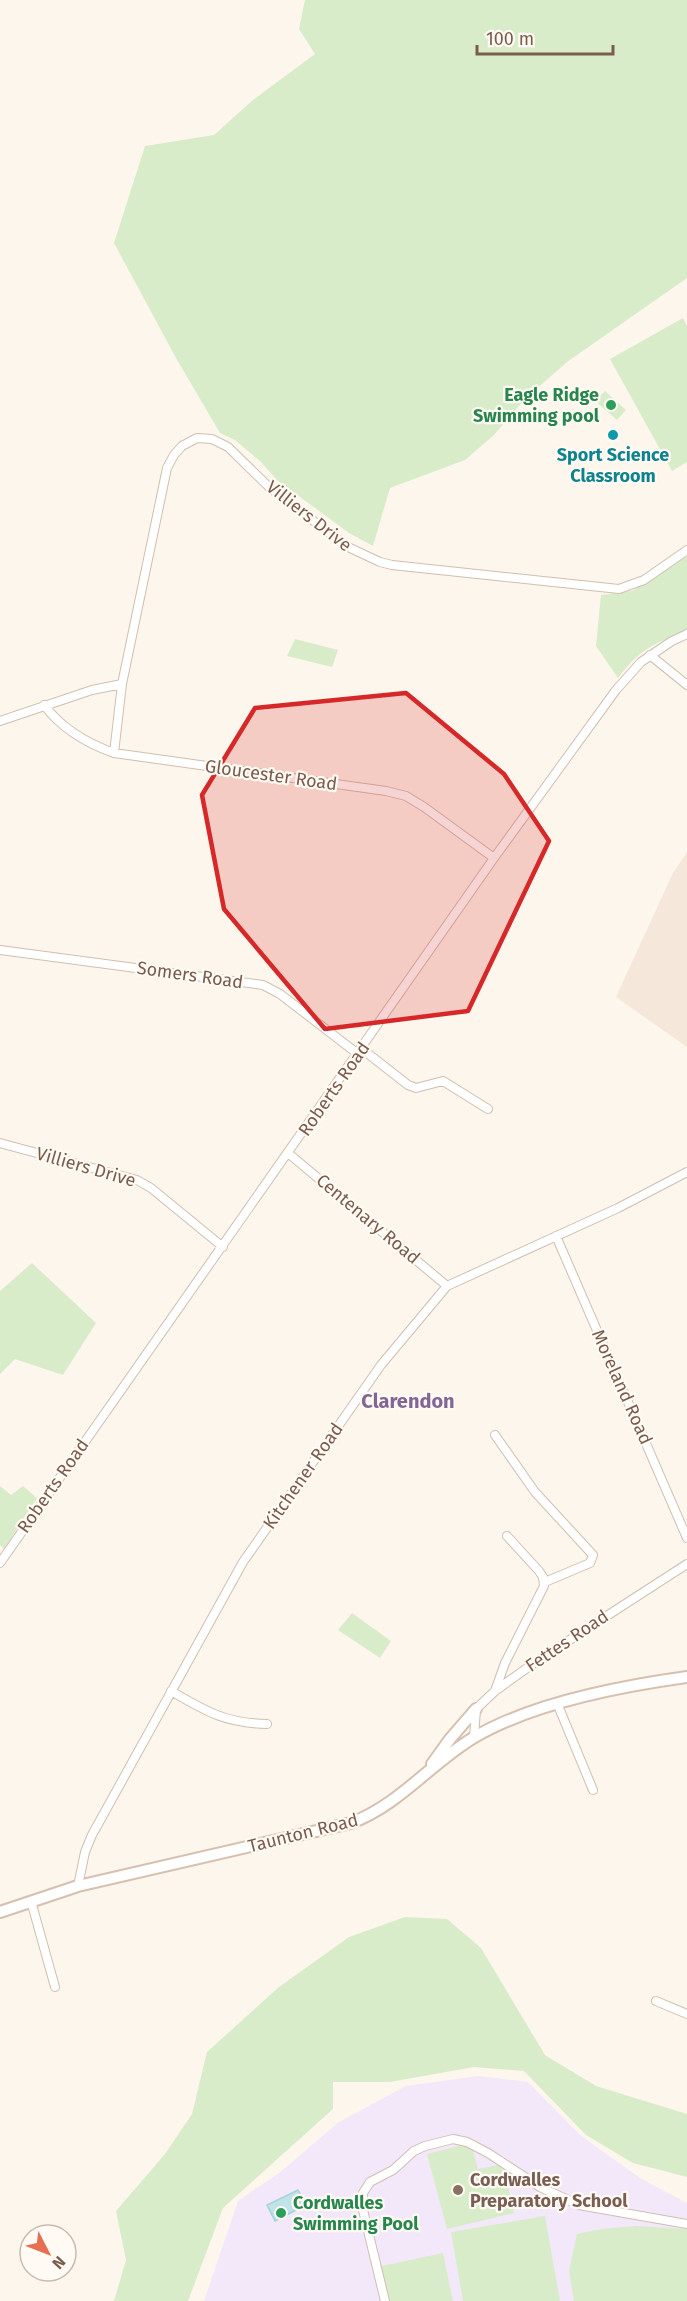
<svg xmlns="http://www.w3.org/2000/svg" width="687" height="2301" font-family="'Fira Sans',sans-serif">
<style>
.residential{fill:#f5e8da}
.education{fill:#f3e8fa}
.green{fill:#d8ecc9}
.water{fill:#bfe3e8;stroke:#a5d3da;stroke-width:1.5}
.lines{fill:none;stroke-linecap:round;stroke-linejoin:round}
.street-casing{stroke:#d1beb0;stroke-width:10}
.secondary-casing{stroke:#d6c0b0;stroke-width:14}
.street{stroke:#fff;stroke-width:8}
.secondary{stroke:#fff;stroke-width:10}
.marked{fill:#d62828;fill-opacity:0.2;stroke:#d62828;stroke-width:4.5;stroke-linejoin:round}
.leisure-dot{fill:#2e9e5b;stroke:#fffaf3;stroke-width:2}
.culture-dot{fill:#0f9aa8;stroke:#fffaf3;stroke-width:2}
.education-dot{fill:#8d6e63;stroke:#fffaf3;stroke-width:2}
.labels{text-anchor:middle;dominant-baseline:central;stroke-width:4.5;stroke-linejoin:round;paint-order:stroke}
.leisure-label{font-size:18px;font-weight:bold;fill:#27864d;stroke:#fffaf3;text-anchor:end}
.culture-label{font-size:18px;font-weight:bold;fill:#0d838f;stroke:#fffaf3}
.street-label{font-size:18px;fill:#7a5c4d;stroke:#fffaf3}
.education-label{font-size:18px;font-weight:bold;fill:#785e54;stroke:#fffaf3;text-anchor:start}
.neighbourhood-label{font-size:20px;font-weight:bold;fill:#846695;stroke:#fffaf3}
</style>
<rect width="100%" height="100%" fill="#fdf6ec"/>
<path class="residential" d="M687 852V1047L616 997 673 873Z"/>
<path class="education" d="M479 2076 528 2082 580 2135 640 2178 687 2203V2301H204L238 2201 279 2173 339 2122 406 2086Z"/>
<path class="green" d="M305 0H687V278L567 362 526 398 494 435 465 460 390 488 373 546 349 533 277 480 261 462 235 440 220 433 176 358 114 243 145 146 214 135 253 100 315 54 299 29Z
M683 318 687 326V462L672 471 610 359Z
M605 391 626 410 617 420 595 401Z
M687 556V631C652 645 642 647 618 678L596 646 601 595 632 591Z
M295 639 338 650 332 667 287 656Z
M32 1263 96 1323 63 1375 15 1359 0 1374V1291Z
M0 1486 11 1495 23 1486 37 1498 4 1549 0 1545Z
M352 1613 391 1641 380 1658 338 1630Z
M405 1917 447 1919 481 1948 545 2055 596 2086 687 2114V2177L633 2163 586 2135 524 2071 474 2067 390 2082H333V2109L223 2208 188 2301H114L126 2260 116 2211 165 2154 192 2114 207 2052 279 1987 349 1937Z
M471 2143 478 2169 503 2164 514 2213 447 2229 427 2154Z
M545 2216 560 2301H463L451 2232Z
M636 2226 687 2229V2301H574L569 2271 577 2234 601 2229Z
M443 2253 453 2301H389L382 2266Z"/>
<path class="water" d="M298 2190 306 2205 275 2221 267 2205Z"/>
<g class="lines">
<g class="street-casing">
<path id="street" d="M650 655 687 685
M44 705C62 729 86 743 114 753L386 791 406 796 424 807 494 858
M0 721 92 690 122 684
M114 753 122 684 167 468 174 455 182 446 197 438 212 439 228 447 270 488 348 547 380 562 392 565 619 589 644 580 687 550
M0 950 263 985 280 994 358 1054
M362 1049 408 1085 416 1088 443 1081 488 1109
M0 1143 137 1180 151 1188 223 1247
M288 1153 447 1286
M556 1236 687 1538
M495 1435 535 1492 593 1555 590 1563 545 1582
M0 1563 494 858 616 690 641 662 672 641 687 634
M171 1691C207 1712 225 1723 267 1724
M495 1691 505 1663 544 1586 543 1577 539 1571 507 1536
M557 1703 593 1790
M474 1738 476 1709 495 1691 534 1663 687 1564
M78 1886 85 1852 92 1835 243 1562 381 1365 447 1286 618 1208 687 1172
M31 1901 55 1987
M656 2001 687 2014
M385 2301 363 2210V2193L370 2182 393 2170 414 2151 425 2146 453 2139 467 2142 488 2153 540 2187 579 2205 687 2224"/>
</g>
<g class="secondary-casing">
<path id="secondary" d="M432 1764 450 1739 476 1709
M0 1912 78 1886 351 1823C399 1805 430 1764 473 1738 530 1704 622 1686 687 1677"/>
</g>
<use href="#street" class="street"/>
<use href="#secondary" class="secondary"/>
</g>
<path class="marked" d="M406 693 504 774 549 841 468 1011 325 1029 224 909 202 795 255 708Z"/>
<g class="leisure-dot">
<circle cx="611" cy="405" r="6"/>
<circle cx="281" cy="2213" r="6"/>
</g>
<circle class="culture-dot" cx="613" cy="435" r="6"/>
<circle class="education-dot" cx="458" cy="2190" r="6"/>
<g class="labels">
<g class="leisure-label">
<text x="599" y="395">Eagle Ridge<tspan x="599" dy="21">Swimming pool</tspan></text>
<text x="293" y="2203" text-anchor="start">Cordwalles<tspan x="293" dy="21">Swimming Pool</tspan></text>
</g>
<g class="culture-label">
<text x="613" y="455">Sport Science<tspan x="613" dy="21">Classroom</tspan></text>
</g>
<g class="street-label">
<text transform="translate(309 516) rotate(38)">Villiers Drive</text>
<text transform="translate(271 775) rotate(8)">Gloucester Road</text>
<text transform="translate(190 975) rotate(8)">Somers Road</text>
<text transform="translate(334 1089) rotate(-55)">Roberts Road</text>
<text transform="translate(86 1167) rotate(16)">Villiers Drive</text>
<text transform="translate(368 1219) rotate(40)">Centenary Road</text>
<text transform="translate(622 1387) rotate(66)">Moreland Road</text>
<text transform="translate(303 1476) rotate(-55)">Kitchener Road</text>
<text transform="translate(53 1486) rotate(-55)">Roberts Road</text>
<text transform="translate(567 1641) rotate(-34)">Fettes Road</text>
<text transform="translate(303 1833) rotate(-14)">Taunton Road</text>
</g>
<g class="education-label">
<text x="470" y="2180">Cordwalles<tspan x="470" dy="21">Preparatory School</tspan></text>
</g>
<g class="neighbourhood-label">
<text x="408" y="1401">Clarendon</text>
</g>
</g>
<g transform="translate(48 2253) rotate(132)"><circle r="28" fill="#fffaf3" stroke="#cabbb1" stroke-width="1.5"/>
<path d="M0-4.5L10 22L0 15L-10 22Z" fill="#e76f51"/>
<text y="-9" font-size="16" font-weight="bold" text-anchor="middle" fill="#7a5c4d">N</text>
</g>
<path d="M477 45v9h136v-9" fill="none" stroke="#7a5c4d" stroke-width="3"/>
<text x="486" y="45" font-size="18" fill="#7a5c4d" stroke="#fffaf3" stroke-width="4.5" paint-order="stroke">100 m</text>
</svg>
